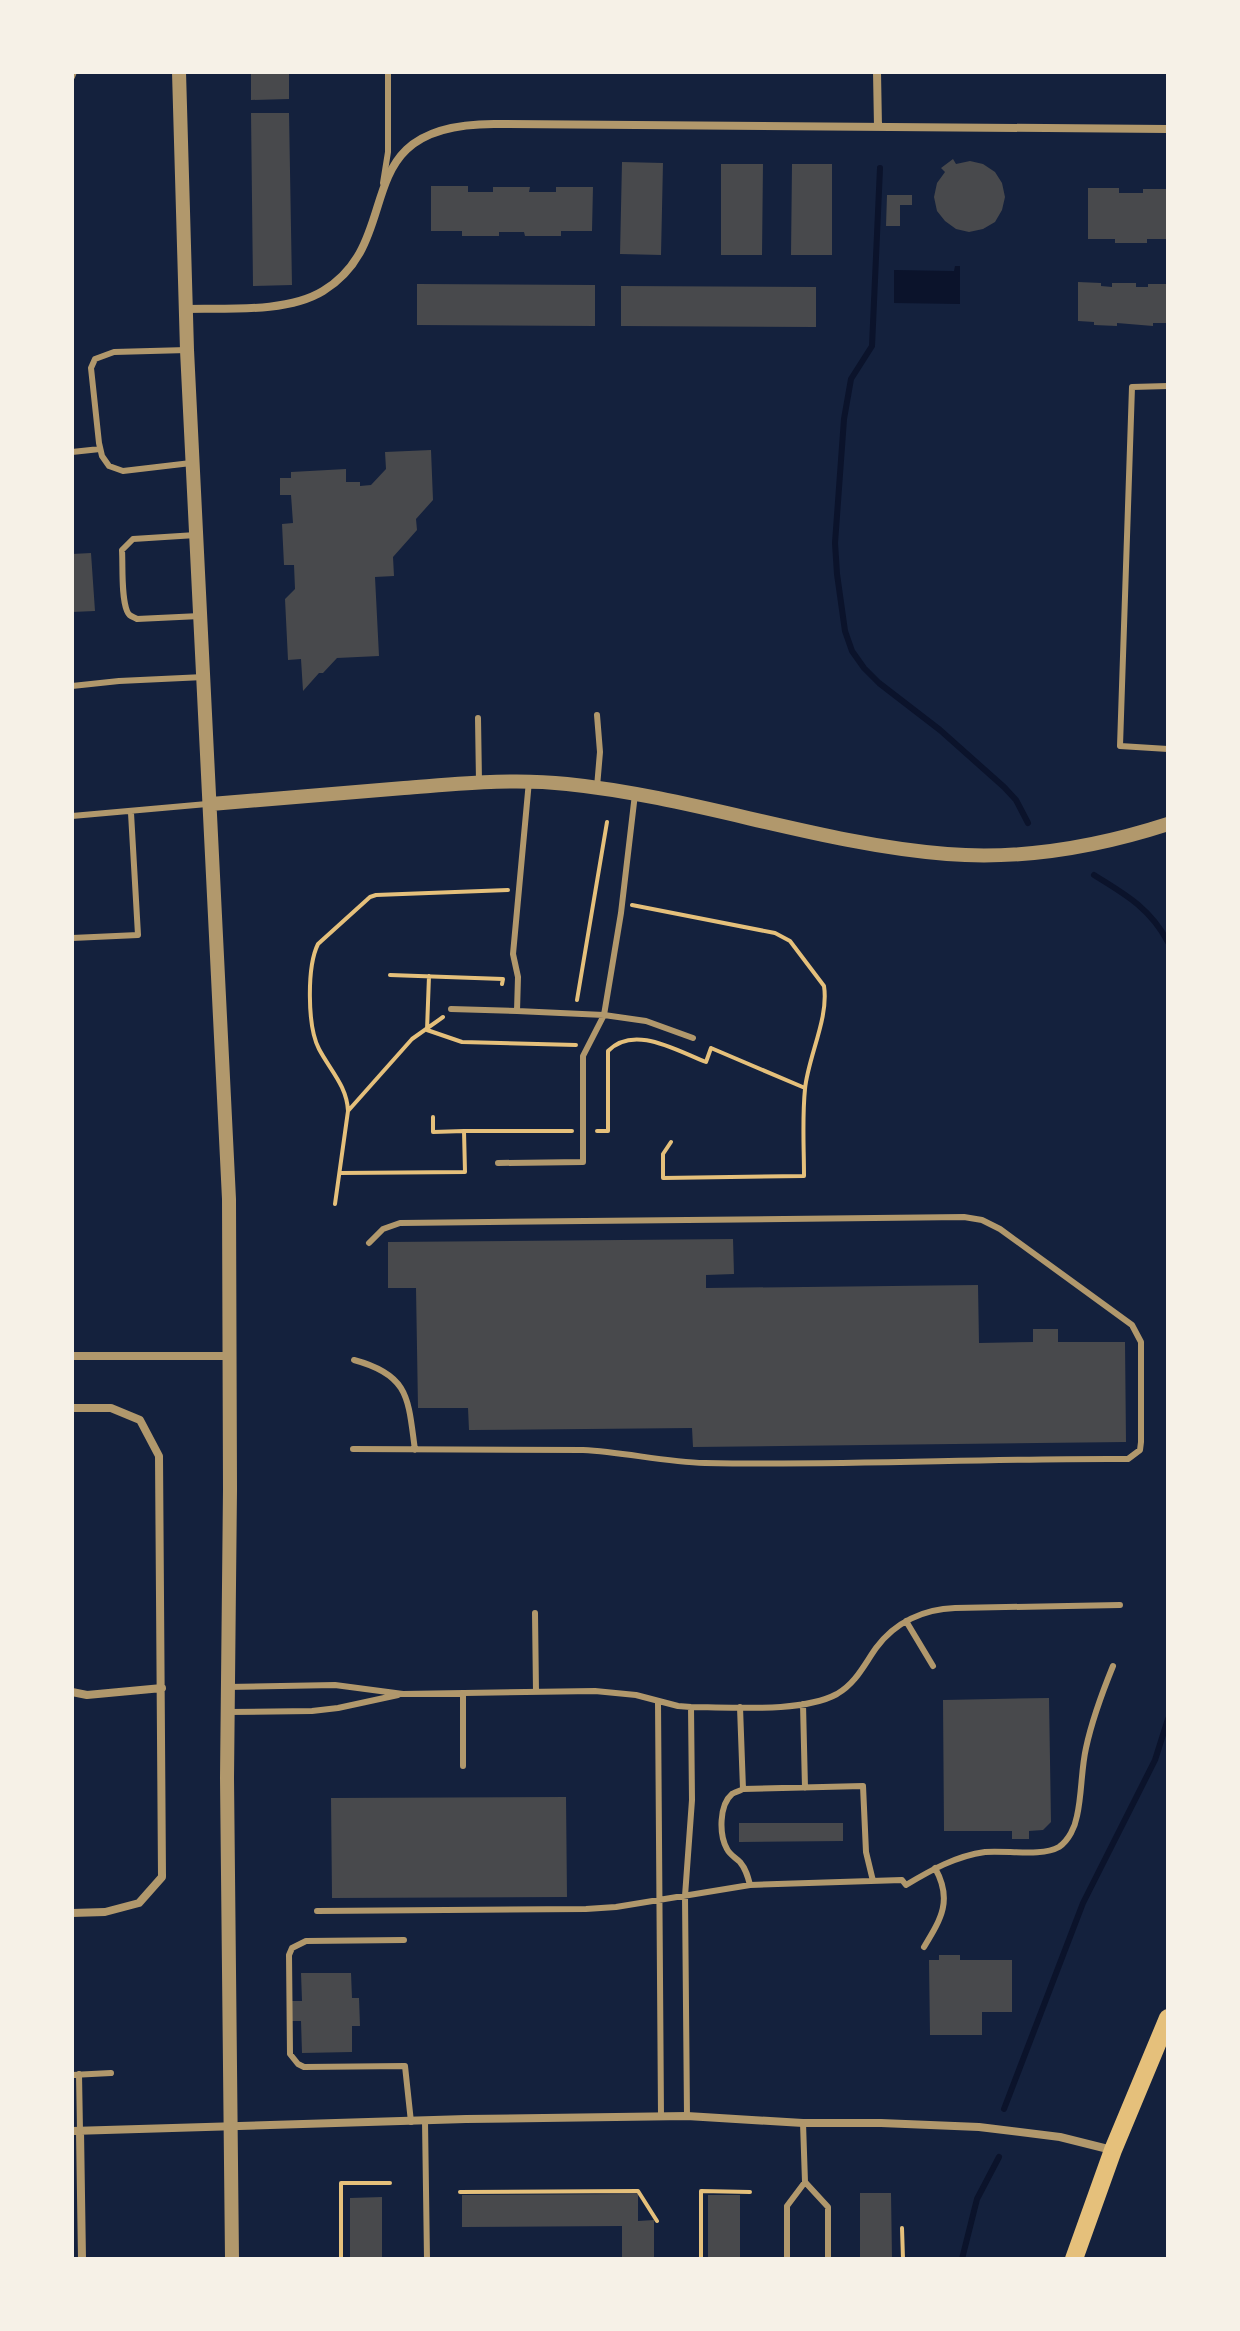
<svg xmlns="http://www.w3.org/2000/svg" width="1240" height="2331" font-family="Montserrat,sans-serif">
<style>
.water{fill:#0b132b}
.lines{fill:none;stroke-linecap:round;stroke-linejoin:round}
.stream{stroke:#0b132b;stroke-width:6}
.building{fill:#48494c}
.path{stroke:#e5c07b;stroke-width:4}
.service{stroke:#b1986c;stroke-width:6}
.minor{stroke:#b1986c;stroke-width:8}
.tertiary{stroke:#b1986c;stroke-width:14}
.primary{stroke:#e5c07b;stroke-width:18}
</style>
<rect width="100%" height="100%" fill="#14213d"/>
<path class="water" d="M955 266H960V304L894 303V270L954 271Z"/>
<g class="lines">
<path class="stream" d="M880 168 872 346 851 379 844 419 835 543 837 574 845 631 852 651 864 668 879 683 940 730 1004 787 1016 800 1028 823
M1094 875C1125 894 1150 908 1168 942
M1004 2109 1083 1903 1155 1760 1168 1719
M962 2259 977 2199 999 2157"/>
</g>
<path class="building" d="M251 72H289V99L251 100Z
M251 113H289L292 285 253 286Z
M953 159 956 164 970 161 983 164 995 172 1002 183 1005 197 1002 210 995 222 983 229 969 232 956 229 945 221 937 211 934 197 937 183 945 172 941 168Z
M622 162 663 163 661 255 620 254Z
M721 164H763L762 255H721Z
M792 164H832V255H791Z
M431 186H468V192H493V187H530L529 192H556V187H593L592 231H561V236H525L524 232H499V236H462V231H431Z
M1088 188H1119V193H1143V189H1168V239H1147V243H1115V239H1088Z
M887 195H912V205H900V226H886Z
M1078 282 1101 283V286L1112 287V283H1136V287H1148V284H1168V323H1153V326L1117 323V326L1094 325V322L1078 321Z
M417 284 595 285V326L417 325Z
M621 286 816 287V327L621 326Z
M431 450 433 500 416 519 417 530 393 557 394 576 375 577 379 656 337 658 323 673H319L303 691 301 659 288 660 285 599 295 589 294 565H284L282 524 293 523 291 495H280V478H291V472L346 469V482H360V486L371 485 386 469 385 452Z
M91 553 95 611 72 612V554Z
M733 1239 734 1274 706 1275V1288L978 1285 979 1343 1033 1342V1329H1058V1342H1125L1126 1442 693 1447 692 1428 469 1430 468 1408H418L416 1288H388V1242Z
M1049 1698 1051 1822 1043 1830 1029 1831V1839H1012V1831H944L943 1700Z
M566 1797 567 1897 332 1898 331 1798Z
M739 1823H843V1841L739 1842Z
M939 1955H960V1960H1012V2012H982V2035H930L929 1960H939Z
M301 1973H351L352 1998H359L360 2026H352V2052L302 2053 301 2021H290V2001H302Z
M860 2193H891L892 2259H860Z
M638 2194V2221L654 2220V2259H622V2226L462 2227V2195Z
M708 2195H740V2259H708Z
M382 2197V2259H350V2198Z"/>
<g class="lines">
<path class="path" d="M632 905 775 933 790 941 824 986C829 1018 808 1057 805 1089 802 1118 804 1148 804 1176L663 1178V1154L671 1142
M390 975 503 979 502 984
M429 976 427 1030 462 1042 576 1045
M577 1000 607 822
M443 1017 412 1039 348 1111C347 1086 330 1070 319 1049 307 1026 307 966 318 944L370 897 376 895 508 890
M433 1117V1132L464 1131
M597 1131H608V1051C634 1024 677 1051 706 1062L711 1048 805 1088
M340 1173 465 1172 464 1131H572
M335 1204 348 1111
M460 2192 638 2191 657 2221
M902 2228 903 2259
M341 2259V2183H390
M701 2259V2191L750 2192"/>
<path class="service" d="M72 77 74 72
M383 183 388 152V72
M187 350 114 352 95 359 91 368 99 443 102 456 109 466 123 471 191 463
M1168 386 1132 387 1120 746 1168 749
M72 452 100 449
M196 535 133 539 122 550C123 567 121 596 127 611 129 616 131 616 137 619L200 616
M72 686 119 681 204 677
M478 718 479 782
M529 781 513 954 518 977 517 1011 604 1015 646 1021 693 1038
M597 787 600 752 597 715
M72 816 207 804
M72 938 138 935 131 813
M451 1009 517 1011
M498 1163 583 1162V1056L604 1015 621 913 635 794
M354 1360C410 1375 408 1399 415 1450
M353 1449 583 1450C624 1452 664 1462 705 1463 846 1466 987 1458 1128 1459L1140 1450 1141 1442V1342L1132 1325 1000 1229 982 1220 964 1217 400 1223 383 1229 369 1243
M535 1613 536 1692
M906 1621 933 1666
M227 1687 335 1685 403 1694 595 1691 636 1695 678 1706 691 1707C732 1707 802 1713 837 1694 856 1683 864 1665 876 1648 895 1622 924 1609 955 1608L1120 1605
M463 1693V1766
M658 1701 661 2116
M803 1704 805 1788
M740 1707 743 1789
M227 1712 312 1711 338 1708 398 1695
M750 1885C748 1877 746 1869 740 1862 735 1857 730 1855 727 1849 719 1835 719 1805 732 1794 733 1793 742 1790 743 1789L863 1786 866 1852 873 1881
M317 1911 586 1909 616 1907 750 1885 902 1880 906 1885C931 1870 956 1856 985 1852 1006 1850 1042 1857 1059 1847 1069 1840 1075 1827 1077 1816 1082 1794 1081 1770 1086 1748 1092 1720 1102 1693 1113 1666
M404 1940 306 1941 292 1948 289 1955 290 2054 298 2064 304 2067 405 2066 411 2122
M924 1947C941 1919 953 1900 935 1868
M79 2074 80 2131
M72 2075 111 2073
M687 2116 685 1896 692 1800 691 1707
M425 2121 427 2259
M805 2182 828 2207V2259
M787 2259V2206L805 2182 803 2123"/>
<path class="minor" d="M877 72 878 127
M185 309C227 308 287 313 323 291 410 238 341 124 494 124L1168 129
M72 1356H230
M72 1408H111L140 1420 159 1456 162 1877 139 1903 105 1912 72 1913
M72 1692 87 1695 162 1688
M72 2131 466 2119 687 2116 803 2123H881L979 2127 1060 2137 1112 2150
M80 2131 82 2259"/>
<path class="tertiary" d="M179 72 187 350 229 1199 230 1489 227 1778 232 2259
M211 804C275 799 339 793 404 788 458 784 512 778 567 784 695 797 819 844 947 854 1022 860 1097 847 1168 824"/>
<path class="primary" d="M1074 2259 1113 2150 1168 2018"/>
</g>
<rect width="1240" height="2331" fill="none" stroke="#f6f1e7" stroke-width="148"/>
</svg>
